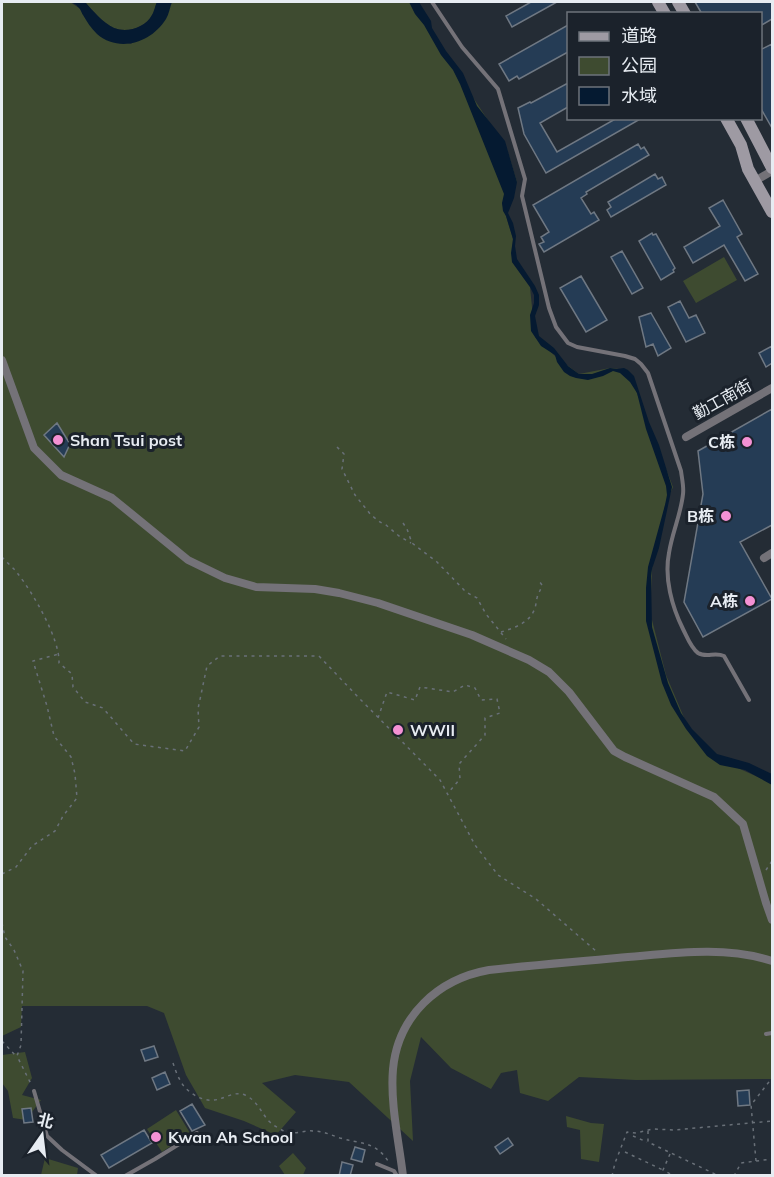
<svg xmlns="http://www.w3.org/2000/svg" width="774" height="1177" font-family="Mulish,'Noto Sans SC',sans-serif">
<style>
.green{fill:#3e4b30}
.water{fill:#051a31}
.building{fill:#253c55;stroke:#6f7883;stroke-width:1.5}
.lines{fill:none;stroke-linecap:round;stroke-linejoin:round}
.path{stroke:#697078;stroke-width:1.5;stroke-dasharray:3 4.5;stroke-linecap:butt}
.lane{stroke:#747278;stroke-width:4}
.street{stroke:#747278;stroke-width:8}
.secondary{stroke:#9e9aa3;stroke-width:12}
.poi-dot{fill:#f491d4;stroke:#1b222b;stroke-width:2}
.labels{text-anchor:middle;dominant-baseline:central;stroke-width:6;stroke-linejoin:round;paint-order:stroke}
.street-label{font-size:16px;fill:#e7ecf2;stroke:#1b222b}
.poi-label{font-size:16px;font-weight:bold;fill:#e7ecf2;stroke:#1b222b;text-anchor:start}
</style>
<rect width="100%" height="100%" fill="#242c35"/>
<path class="green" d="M2 2H70L79 8 101 36 131 44 171 2H410L507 149 517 182 502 203 513 239 512 262 530 287 535 337 555 356 579 374 610 368 628 370 673 487 665 505 652 569 650 618H648L652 620 666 675 688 727 720 760 771 783 772 786V1079L636 1080 579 1077 548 1101 520 1093 517 1070 501 1073 491 1089 451 1068 421 1037 410 1081 413 1141 349 1082 295 1075 262 1083 296 1112 276 1135 244 1121 205 1108 186 1075 164 1013 147 1006H22L21 1027 2 1036Z
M85 2H157C155 6 155 12 152 15 145 28 127 33 114 28 103 23 93 11 85 2Z
M724 257 737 280 696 303 683 281Z
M25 1052 32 1078 22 1095 41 1100 26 1120 13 1118 8 1091 2 1083V1055Z
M176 1110 190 1133 162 1152 147 1129Z
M566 1116 591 1123 604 1124 599 1162 581 1159 580 1130 567 1127Z
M293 1153 306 1168 303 1175H285L279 1166Z
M45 1158 78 1168 77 1175H41Z"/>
<path class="water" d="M70 2H85C93 11 103 23 114 28 127 33 145 28 152 15 154 12 155 6 157 2H172C170 7 169 14 166 19 151 43 119 53 97 34 91 28 87 22 83 15 81 12 81 9 78 7 76 4 73 3 70 2Z
M409 2H419L431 21 432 28 446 51 463 73 477 106 505 141 517 182 514 198 508 213 513 223 516 236 515 246 517 259 535 286 539 295V305L535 316 539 336 554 348 568 366 579 374H592L610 368 617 369 624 368 628 370 634 376 649 422 659 445 672 487 659 548 652 569 651 576 652 627 668 683 681 713 692 729 717 754 749 763 772 774V785L745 770 720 765 707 756 686 729 671 705 662 683 646 621V588L648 567 665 505 667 495 666 486 646 429 637 393 630 382 620 373 613 371 603 376 588 380 576 378 570 376 564 372 557 362 555 355 541 346 531 331 530 315 534 303V295L530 287 512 262 511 253 513 239 506 216 503 211 502 203 504 194 460 84 453 70 441 55 424 25 415 14Z"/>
<path class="building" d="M531 2H557L512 27 506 16Z
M695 2H772V19L760 26V14H702Z
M568 25V52L519 79 517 76 509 81 499 64Z
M772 44V128L760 107V50Z
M568 83V107L540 123 557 152 617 118H642L546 173 524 134 518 108 530 102 531 103Z
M638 144 641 149 644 147 649 155 586 192 587 194 581 198 591 214 594 212 599 220 544 252 539 244 544 242 541 237 549 232 533 205Z
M655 174 658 179 662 177 666 185 611 217 607 210 611 207 608 202Z
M723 200 742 234 737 237 758 274 745 281 724 245 693 263 684 247 720 226 709 208Z
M652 233 653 235 656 234 675 268 673 270 674 272 661 280 639 241Z
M622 251 643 288 632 294 611 257Z
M581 276 607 320 586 332 560 288Z
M680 301 689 318 696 315 705 333 686 342 668 307Z
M651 313 671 348 658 356 653 344 646 347 639 317Z
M772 346V363L766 367 759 353Z
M772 409V525L740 542 772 599 703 637 684 602 703 494 698 451Z
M57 423 70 444 64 457 44 435Z
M154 1046 158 1057 145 1061 141 1050Z
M165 1072 170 1084 157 1090 152 1078Z
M749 1090 750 1105 738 1106 737 1091Z
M192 1104 205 1125 192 1131 180 1111Z
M31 1108 33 1122 24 1123 22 1109Z
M144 1130 152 1143 109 1168 101 1155Z
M508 1138 513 1145 500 1154 495 1147Z
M355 1147 365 1150 362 1162 351 1159Z
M342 1162 353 1165 350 1176H339Z"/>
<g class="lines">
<path class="path" d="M337 447 344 454 342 469 355 495 371 515 380 522 386 525 399 536 411 543
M403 523 407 529 412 543 437 562 466 592 477 598 486 614 506 639
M2 557C7 563 14 568 18 574 33 593 60 639 59 663L72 674 73 687 85 702 103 708 134 744 185 751 199 727 198 709 207 666 220 656H319L358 697 440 780 475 845 498 875 536 899 596 951
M501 632C514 628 530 623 535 608 536 605 536 602 537 598 538 593 541 590 542 585L539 581
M378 718 387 692 415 700 420 687 453 692 465 685 475 688 481 700 497 699 500 713 485 718V735L459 764 460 779 448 793
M766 870 772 861
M2 874 16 867 32 846 55 831 63 816 77 798 75 774 71 757 54 736 47 706 33 661 59 654
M2 923 5 937 14 950 23 971 21 1045 17 1056 31 1084
M2 1041 16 1056
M173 1063C175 1069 177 1075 180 1080 186 1093 205 1104 219 1099 227 1097 236 1091 245 1095 256 1100 260 1110 267 1119 271 1124 279 1129 286 1132 294 1135 304 1130 313 1131 323 1131 331 1135 340 1138 360 1144 375 1141 388 1161
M648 1131V1142L719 1176
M633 1136 647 1142
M625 1152 663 1170
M670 1154 663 1170 674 1176
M756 1161 751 1105 772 1078
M612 1176 615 1163 627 1132 636 1133 653 1129 674 1130 772 1121
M734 1176 741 1163 772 1159"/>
<path class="lane" d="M432 2 462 47 498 89 525 179 522 196 549 308 556 327 568 343 577 347 625 356 635 359 641 364 648 373 681 471C682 479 684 487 683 494 681 514 672 533 669 553 664 578 672 607 683 629 687 637 691 648 698 653 706 658 715 652 724 656L749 700
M766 1034 772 1033
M34 1091 47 1136 62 1150 97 1176
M377 1164 394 1171 397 1176
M125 1176 155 1159 197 1133"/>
<path class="street" d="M755 181 772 171
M2 360 34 448 61 475 112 498 188 560 225 578 256 587 315 589 339 593 378 603 472 635 529 660 549 672 569 692 614 751 625 757 714 797 743 824 766 903 772 920
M686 437 772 388
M764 558 772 553
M403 1176C399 1142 390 1103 393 1069 398 1016 438 979 489 970 532 965 575 962 617 958 669 954 722 945 772 961"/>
<path class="secondary" d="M658 2 665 14
M678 2 685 14
M726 118 741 145 748 169 772 212
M746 118 772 168"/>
</g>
<g class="poi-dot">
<circle cx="58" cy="440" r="6"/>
<circle cx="747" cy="442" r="6"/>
<circle cx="726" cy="516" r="6"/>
<circle cx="750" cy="601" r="6"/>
<circle cx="398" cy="730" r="6"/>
<circle cx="156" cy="1137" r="6"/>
</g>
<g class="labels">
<g class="street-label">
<text transform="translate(722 399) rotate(-29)">勤工南街</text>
</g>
<g class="poi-label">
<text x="70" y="440">Shan Tsui post</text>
<text x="735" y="442" text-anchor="end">C栋</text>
<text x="714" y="516" text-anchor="end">B栋</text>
<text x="738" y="601" text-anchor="end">A栋</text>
<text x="410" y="730">WWII</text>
<text x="168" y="1137">Kwan Ah School</text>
</g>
</g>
<rect width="774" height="1177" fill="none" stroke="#e7ecf2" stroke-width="6"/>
<rect x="567" y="12" width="195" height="108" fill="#1b222b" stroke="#6d737b" stroke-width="1.5"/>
<rect x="579" y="32" width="30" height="9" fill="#9e9aa3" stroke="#6d737b" stroke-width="1.5"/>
<text x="621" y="42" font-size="18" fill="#e7ecf2">道路</text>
<rect x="579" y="57" width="30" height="18" fill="#3e4b30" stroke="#6d737b" stroke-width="1.5"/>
<text x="621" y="72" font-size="18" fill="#e7ecf2">公园</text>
<rect x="579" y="87" width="30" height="18" fill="#051a31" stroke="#6d737b" stroke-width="1.5"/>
<text x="621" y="102" font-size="18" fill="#e7ecf2">水域</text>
<g transform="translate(42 1135) rotate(14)" stroke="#1b222b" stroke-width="4.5" paint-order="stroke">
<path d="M0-4.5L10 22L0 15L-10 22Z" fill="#e7ecf2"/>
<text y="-9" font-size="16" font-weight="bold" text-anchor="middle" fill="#e7ecf2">北</text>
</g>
</svg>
